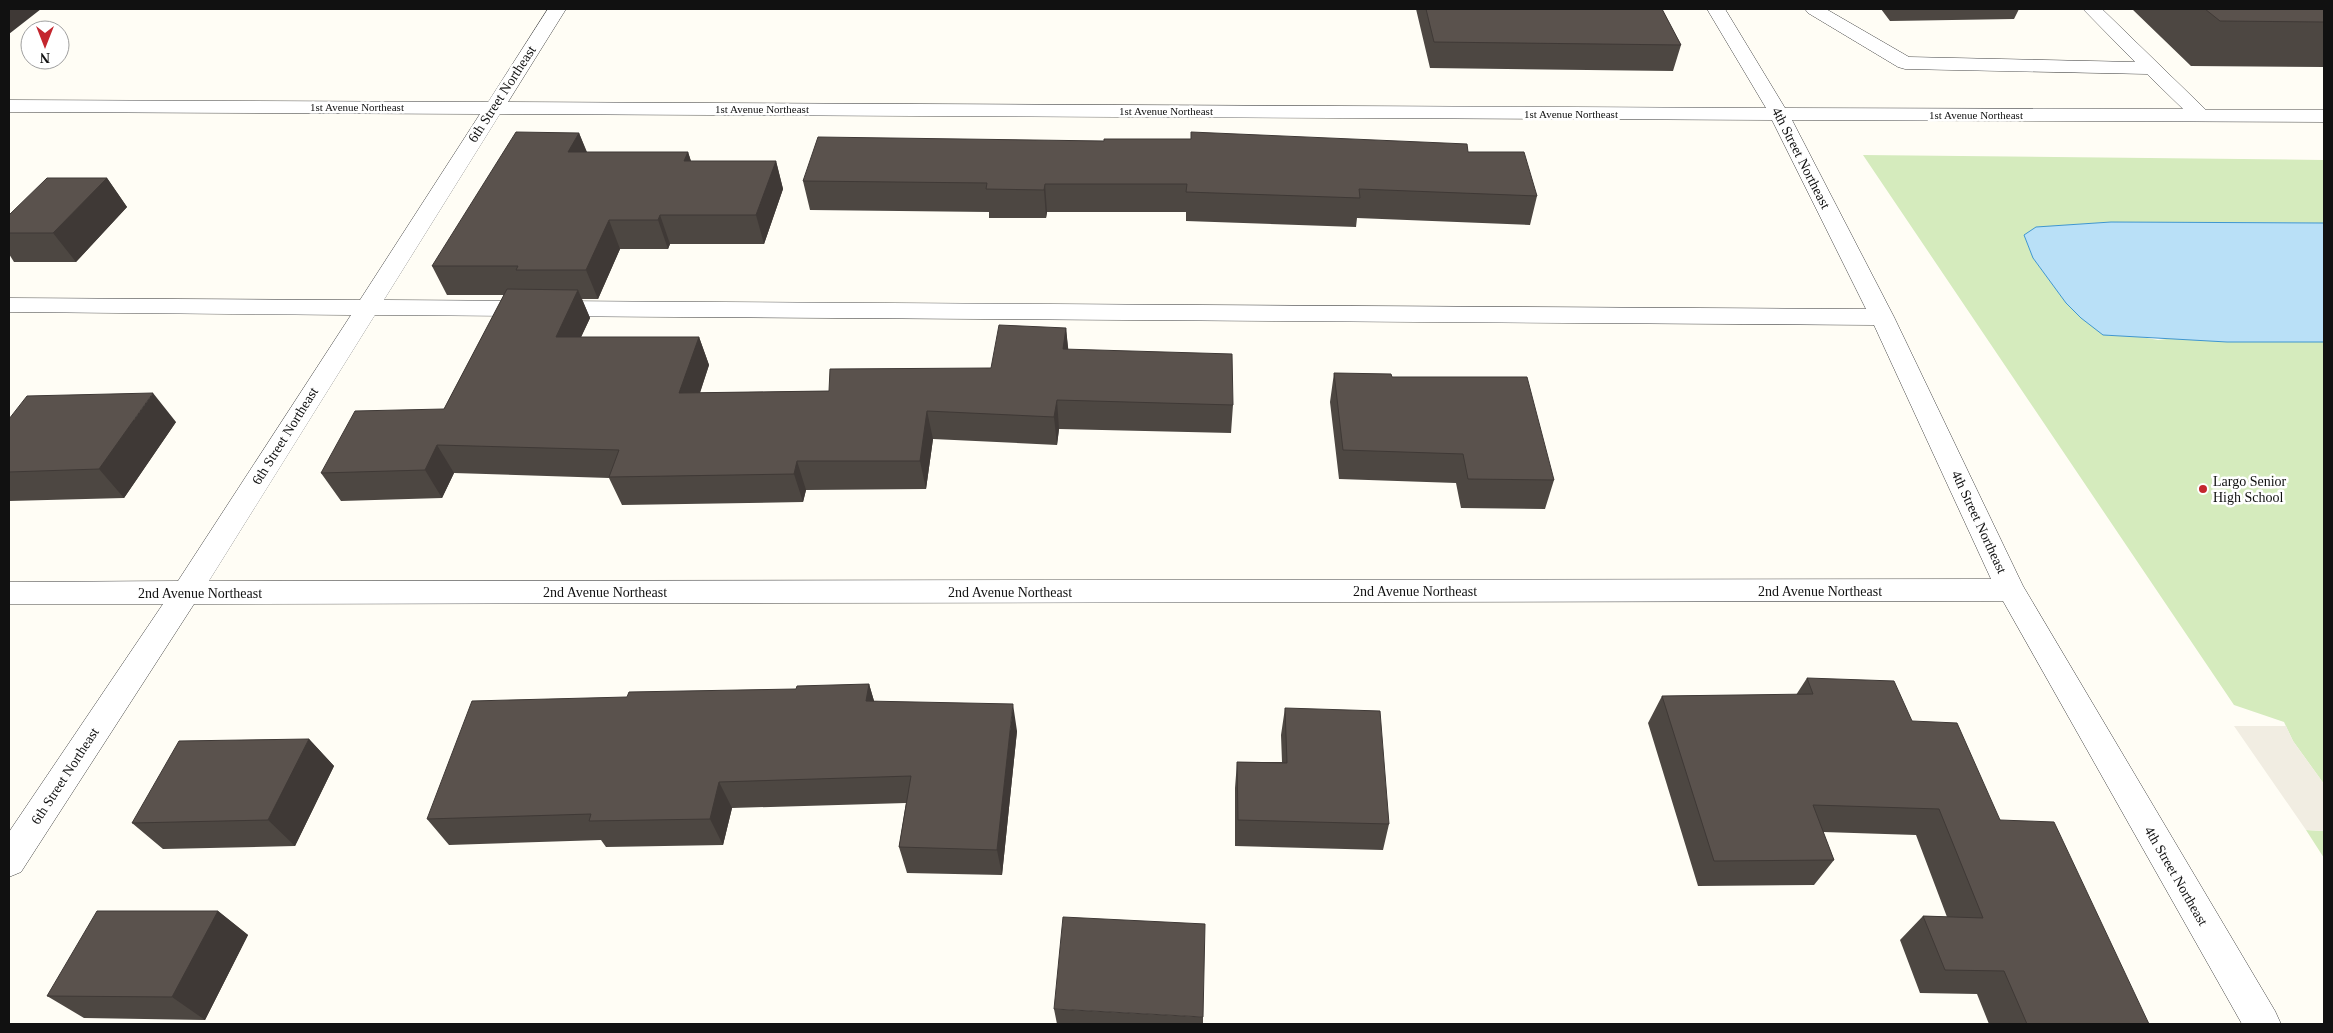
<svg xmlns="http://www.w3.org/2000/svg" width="2333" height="1033" font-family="'Times New Roman',serif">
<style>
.green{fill:#d5ebbd}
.plaza{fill:#f1ede2}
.water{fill:#b9e0f7;stroke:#3f96cf}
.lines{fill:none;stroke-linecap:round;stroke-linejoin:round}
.minor-casing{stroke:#444;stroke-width:1}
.minor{fill:#fff;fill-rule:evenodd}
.wall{fill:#4d4742}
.shaded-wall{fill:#3f3936}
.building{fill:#5a524d;stroke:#3f3936}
.poi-dot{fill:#c4262e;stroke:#fff;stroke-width:2}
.labels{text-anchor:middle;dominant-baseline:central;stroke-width:5;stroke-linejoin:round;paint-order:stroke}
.far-street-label{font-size:11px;fill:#111;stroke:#fff}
.street-label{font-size:14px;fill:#111;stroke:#fff}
.poi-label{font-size:14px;fill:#111;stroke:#fff;text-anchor:start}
</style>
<rect width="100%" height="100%" fill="#fffdf5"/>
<path class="green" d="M1863 155 2324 160V223L2111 222 2053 226 2024 235 2033 258 2066 303 2081 318 2109 336 2130 335 2158 340 2175 338 2227 342H2324V784L2293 741 2284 722 2234 705Z
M2306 830 2324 831V858Z"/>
<path class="plaza" d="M2234 726H2286L2293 741 2324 784V831L2306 830Z"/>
<path class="water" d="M2111 222 2324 223V342H2227L2103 335 2081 318 2066 303 2033 258 2024 235 2036 227Z"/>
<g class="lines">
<g class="minor-casing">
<path id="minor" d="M548 9H566L508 102 1766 108 1707 9H1725L1785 108 2183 109 2147 74 1905 69 1898 67 1808 13 1805 9H1826L1909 57 2135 62 2083 9H2102L2206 110H2324V122L1792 120 1894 317 2023 586 2275 1011 2281 1024H2242L2003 601 194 604 21 872 9 877V832L163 604H9V582L178 581 351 315 9 312V298L360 300 480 114 9 112V100L488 102ZM500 114 1772 120 1866 309 384 300ZM375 315 1874 325 1991 579 209 581Z"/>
</g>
<use href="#minor" class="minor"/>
</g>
<path class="wall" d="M1416 9H1662L1681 45 1673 71 1430 68Z
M1881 9H2019L2014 19 1890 21Z
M2132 9H2324V67L2191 66Z
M579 133 587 152H688L691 161H776L783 189 764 244H670L668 249H620L598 299H582L590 318 581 337H699L709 365 700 393 829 391 991 368 1066 328 1068 350 1233 405 1231 433 1059 429 1057 445 933 439 926 489 806 490 803 502 622 505 609 478 454 473 442 498 341 501 321 473 444 409 504 295H447L432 266Z
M1191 139 1468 152 1537 196 1530 225 1357 218 1356 227 1186 221V212H1047L1046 218H989V212L810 210 803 181 1104 141Z
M107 178 127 207 76 262H14L9 254V215Z
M1334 373 1392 377 1554 480 1545 509 1461 508 1456 483 1339 479 1330 402Z
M9 419 176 422 124 498 9 501Z
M1807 678 1912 721 2000 820 2149 1024H1989L1977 994 1920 993 1900 940 1923 916 1947 917 1916 835 1823 832 1834 860 1814 885 1698 886 1648 723 1662 696 1796 695Z
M869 684 874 701 1017 731 1002 875 907 873 899 847 906 803 732 808 723 845 606 847 601 840 449 845 427 819 796 689Z
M1285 708 1389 824 1383 850 1235 846V788L1237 762H1282L1281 735Z
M309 739 334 766 295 846 163 849 132 823Z
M218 911 248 935 205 1020 84 1018 47 996Z
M1054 1009 1203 1017V1024H1057Z"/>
<path class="shaded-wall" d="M9 9H41L9 34Z
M579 133 590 161 568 152Z
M688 152 697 181 684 161Z
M776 161 783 189 764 244 756 215Z
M107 178 127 207 76 262 53 233Z
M1045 184 1047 212 1046 218 1044 190Z
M660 215 670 244 668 249 658 220Z
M609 220 620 249 598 299 586 270Z
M578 290 590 318 568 365 556 337Z
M1066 328 1069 356 1063 349Z
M699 337 709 365 690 422 679 393Z
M153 393 176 422 124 498 99 469Z
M1057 400 1059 429 1057 445 1054 417Z
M927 411 933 439 926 489 920 461Z
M437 445 454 473 442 498 425 470Z
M797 461 806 490 803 502 794 474Z
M869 684 877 711 866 701Z
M1013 704 1017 731 1002 875 997 850Z
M309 739 334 766 295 846 268 820Z
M719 782 732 808 723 845 710 819Z
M218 911 248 935 205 1020 172 997Z"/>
<path class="building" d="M1426 9H1662L1681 45 1434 42Z
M2205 9H2324V22L2220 21Z
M516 132 579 133 568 152H688L684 161H776L756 215H660L658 220H609L586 270H516L518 266H432Z
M1191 132 1467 144 1468 152H1524L1537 196 1359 189 1360 198 1186 192 1187 184H1045L1044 190 986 189 987 183 803 181 818 137 1104 141V139H1191Z
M47 178H107L53 233H9V215Z
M507 289 578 290 556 337H699L679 393 829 391 830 369 991 368 999 325 1066 328 1063 349 1232 354 1233 405 1057 400 1054 417 927 411 920 461H797L794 474 609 477 619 450 437 445 425 470 321 473 355 411 444 409Z
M1334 373 1391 374 1392 377H1527L1554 480 1468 479 1463 454 1343 450Z
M153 393 99 469 9 472V419L27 396Z
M1807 678 1894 681 1912 721 1957 723 2000 820 2054 822 2149 1024H2027L2004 971 1945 970 1923 916 1983 918 1939 809 1813 805 1834 860 1714 861 1662 696 1813 694Z
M869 684 866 701 1013 704 997 850 899 847 911 776 719 782 710 819 589 821 591 814 427 819 472 701 627 697 629 692 796 689 797 686Z
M1285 708 1380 711 1389 824 1238 820 1237 762 1287 763Z
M309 739 268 820 132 823 179 741Z
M97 911H218L172 997 47 996Z
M1063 917 1205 924 1203 1017 1054 1009Z"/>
<circle class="poi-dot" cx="2203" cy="489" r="5"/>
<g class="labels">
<g class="far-street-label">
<text x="357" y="107">1st Avenue Northeast</text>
<text x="762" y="109">1st Avenue Northeast</text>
<text x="1166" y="111">1st Avenue Northeast</text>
<text x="1571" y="114">1st Avenue Northeast</text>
<text x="1976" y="115">1st Avenue Northeast</text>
</g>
<g class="street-label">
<text transform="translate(502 94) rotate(-57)">6th Street Northeast</text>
<text transform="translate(1801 158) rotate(63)">4th Street Northeast</text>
<text transform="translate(285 436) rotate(-58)">6th Street Northeast</text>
<text transform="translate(1979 522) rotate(65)">4th Street Northeast</text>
<text x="1415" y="591">2nd Avenue Northeast</text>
<text x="1820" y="591">2nd Avenue Northeast</text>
<text x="605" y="592">2nd Avenue Northeast</text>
<text x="1010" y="592">2nd Avenue Northeast</text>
<text x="200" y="593">2nd Avenue Northeast</text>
<text transform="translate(65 776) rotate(-57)">6th Street Northeast</text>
<text transform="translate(2176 876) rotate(60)">4th Street Northeast</text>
</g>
<g class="poi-label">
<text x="2213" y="481">Largo Senior<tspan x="2213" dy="16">High School</tspan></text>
</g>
</g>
<rect width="2333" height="1033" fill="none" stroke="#111111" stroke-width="20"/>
<g transform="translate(45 45) rotate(180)"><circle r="24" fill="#ffffff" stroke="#a0a0a0"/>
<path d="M0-4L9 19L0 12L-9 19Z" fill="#c4262e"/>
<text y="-8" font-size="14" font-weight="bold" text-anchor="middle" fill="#111111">N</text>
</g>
</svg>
